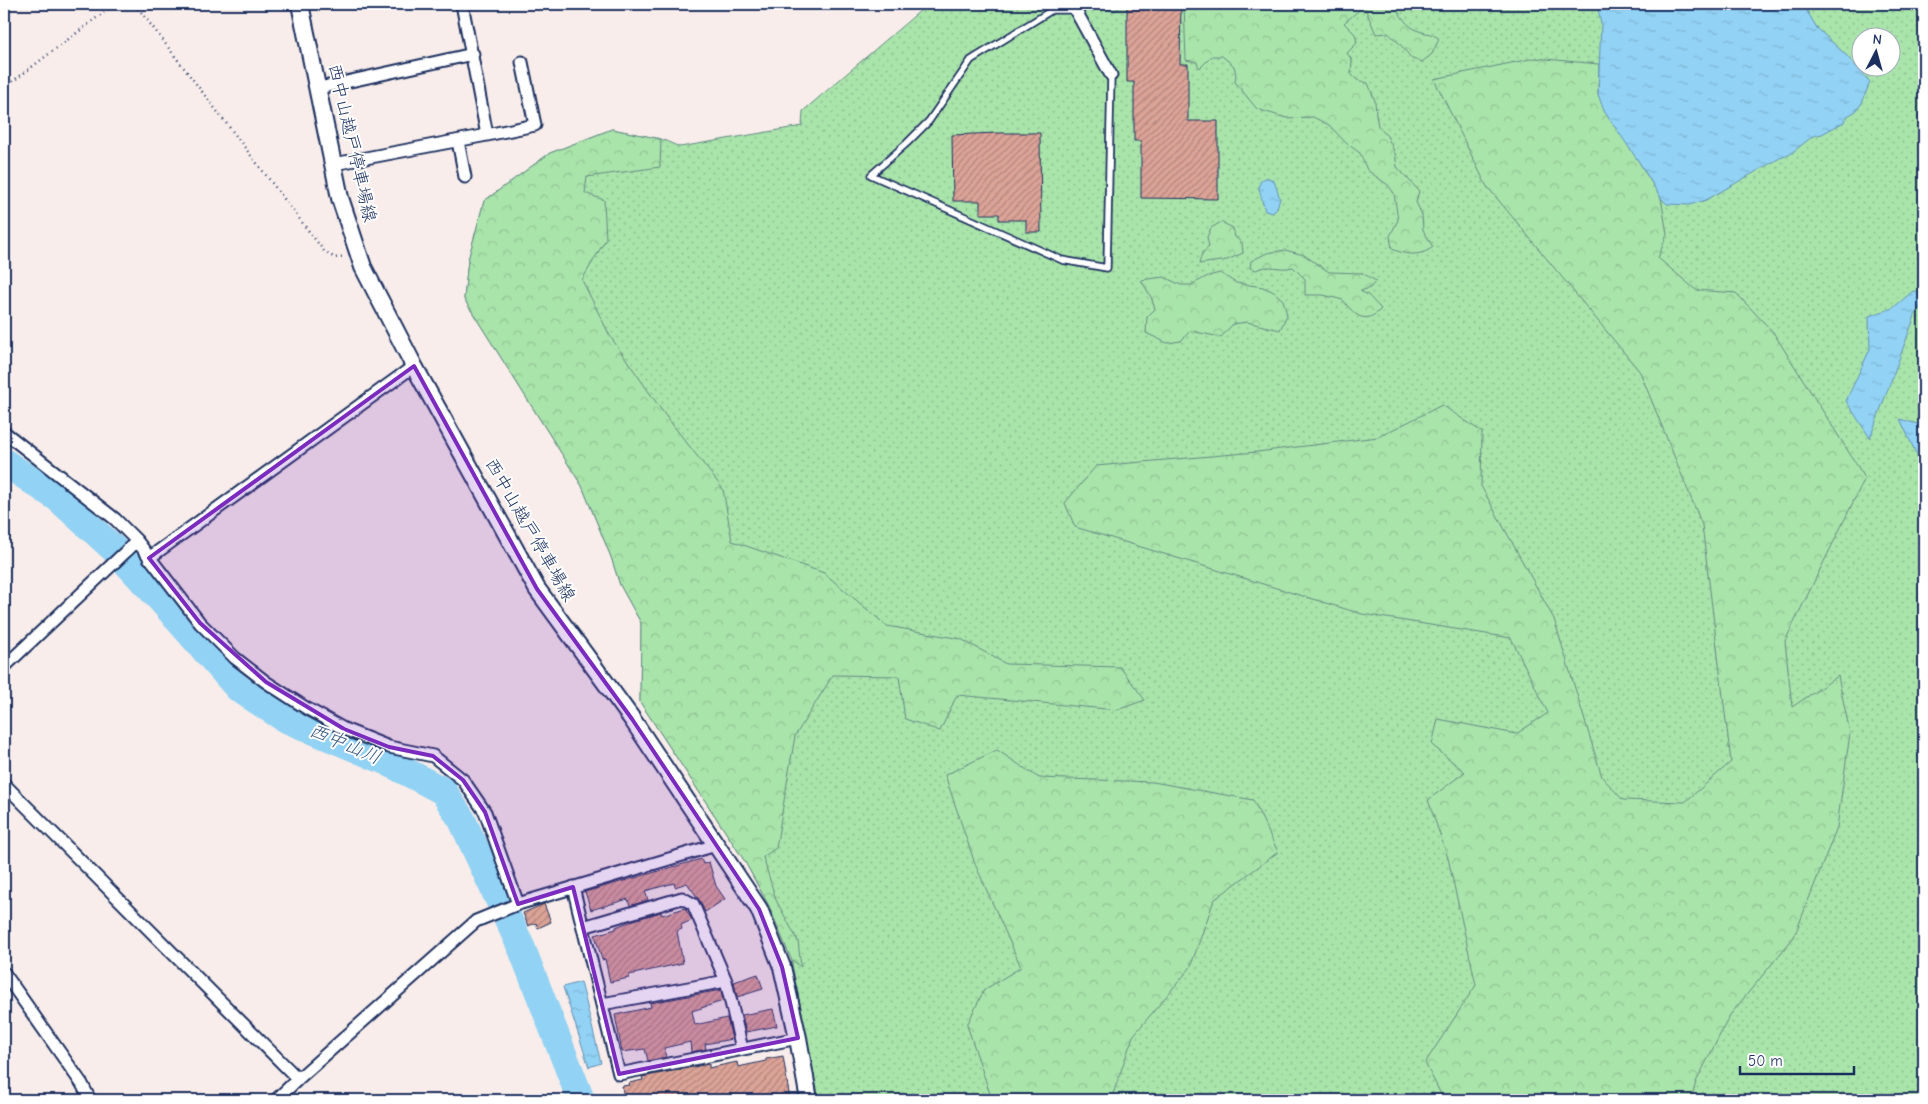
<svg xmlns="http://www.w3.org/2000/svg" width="1928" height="1104" font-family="'Comic Neue','Klee One',sans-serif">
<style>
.grass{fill:url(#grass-dots);stroke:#628a84;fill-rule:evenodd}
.forest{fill:url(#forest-crowns);stroke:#628a84}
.water{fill:url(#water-ripples);stroke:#6291b8}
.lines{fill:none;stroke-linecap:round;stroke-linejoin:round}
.river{stroke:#92d2f4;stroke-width:28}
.building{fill:url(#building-hatch);stroke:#1b2f5e}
.lane-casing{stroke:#1b2f5e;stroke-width:9}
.street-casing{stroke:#1b2f5e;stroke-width:15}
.secondary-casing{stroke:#1b2f5e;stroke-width:20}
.path{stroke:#1b2f5e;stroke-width:2.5;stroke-dasharray:1 4;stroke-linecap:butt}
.lane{stroke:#fff;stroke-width:5.5}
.street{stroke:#fff;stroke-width:11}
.secondary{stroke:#fff;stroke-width:16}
.marked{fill:#7b2cbf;fill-opacity:0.2;stroke:#7b2cbf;stroke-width:4;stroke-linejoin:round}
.labels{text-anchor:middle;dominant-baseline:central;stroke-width:4;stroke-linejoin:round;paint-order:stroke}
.street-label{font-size:18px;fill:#1b2f5e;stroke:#fff}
.water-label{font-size:19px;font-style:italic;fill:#395884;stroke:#fff}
</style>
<defs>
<pattern id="grass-dots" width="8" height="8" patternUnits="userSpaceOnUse" patternTransform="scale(1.25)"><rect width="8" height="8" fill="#a9e4aa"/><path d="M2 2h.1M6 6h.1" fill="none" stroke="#91c495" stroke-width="1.8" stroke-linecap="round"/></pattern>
<pattern id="forest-crowns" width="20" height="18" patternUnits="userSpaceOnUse" patternTransform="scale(1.25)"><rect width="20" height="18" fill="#a9e4aa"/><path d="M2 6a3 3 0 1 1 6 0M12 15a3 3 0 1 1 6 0" fill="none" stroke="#91c495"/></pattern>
<pattern id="water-ripples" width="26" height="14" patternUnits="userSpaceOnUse" patternTransform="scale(1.25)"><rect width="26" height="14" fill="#92d2f4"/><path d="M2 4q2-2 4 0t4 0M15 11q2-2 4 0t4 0" fill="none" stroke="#7db5d4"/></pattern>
<pattern id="building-hatch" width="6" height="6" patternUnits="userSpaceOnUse" patternTransform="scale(1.25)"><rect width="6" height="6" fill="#dca397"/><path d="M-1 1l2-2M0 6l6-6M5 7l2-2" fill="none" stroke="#b2857e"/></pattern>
</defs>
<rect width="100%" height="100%" fill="#f8edea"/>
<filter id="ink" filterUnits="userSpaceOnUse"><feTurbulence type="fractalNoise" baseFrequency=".02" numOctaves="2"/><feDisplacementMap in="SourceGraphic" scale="10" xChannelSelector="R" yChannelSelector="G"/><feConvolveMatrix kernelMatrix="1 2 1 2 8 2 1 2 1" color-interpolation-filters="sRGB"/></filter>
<g filter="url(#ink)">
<path class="grass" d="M928 4H1924V1100H819L791 959 769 906 744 860 640 702 641 623 620 585 611 557 582 486 464 299 468 260 484 201 550 153 612 129 661 139 680 147 802 126 803 111ZM1860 38H1890V68H1860Z"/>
<path class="forest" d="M1087 4H1123L1115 11Z
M1184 4H1322L1327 9 1334 7 1336 4H1394C1400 15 1407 27 1419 31 1427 34 1433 33 1439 39L1432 54 1422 62 1412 59 1400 44 1388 33 1376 34 1364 6 1344 23 1355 34 1357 43 1347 53 1352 60 1351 74 1357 80 1368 83 1375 101 1376 115 1378 126 1387 136 1395 153 1397 167 1419 191 1416 202 1422 215 1423 230 1433 247C1420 257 1406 255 1392 249L1390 236 1398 220 1394 193 1388 185 1367 170 1360 153 1346 143 1329 125 1313 117 1286 118 1257 109 1235 82 1236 75 1234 66 1222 56H1212L1200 68 1196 62 1186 60Z
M1535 58 1599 64 1598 94 1661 198 1667 234 1658 258 1696 290 1736 293 1773 332 1865 478 1785 641 1792 707 1838 676 1850 733 1837 827 1794 937 1730 1015 1696 1082 1691 1100H1444L1425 1063 1476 985 1448 858 1428 800 1465 772 1432 745 1438 719 1516 734 1548 713 1511 638 1362 614 1075 527 1065 503 1096 466 1257 452 1378 437 1442 405 1482 432 1481 486 1554 619 1602 777 1623 800 1685 802 1731 762 1702 525 1640 372 1486 185 1434 79Z
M612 129 661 139 660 167 587 177 585 193 604 200 606 239 582 280 610 336 665 415 723 489 732 541 824 573 887 626 961 639 1006 664 1120 667 1145 700 1117 710 957 695 940 731 905 719 899 676 833 675 795 736 776 848 763 857 776 900 798 941 801 967 791 959 769 906 744 860 640 702 641 623 620 585 611 557 582 486 464 299 468 260 484 201 550 153Z
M1221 222 1233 228 1235 237 1242 243 1243 253 1227 260 1199 264 1202 253 1209 247 1207 237 1211 228Z
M1285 250 1304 255 1329 272 1362 273 1376 281 1370 288 1360 291 1368 295 1381 309C1365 326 1354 315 1343 300L1323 295H1305V279L1293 267C1279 271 1270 263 1256 270L1250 268 1251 261 1267 253Z
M1220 273 1236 283 1263 287 1274 292 1283 300 1287 315 1280 330 1247 322 1233 324 1221 337 1190 331 1181 341 1167 343 1146 333 1147 317 1155 309 1151 297 1141 280 1164 277 1181 285H1191L1208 276Z
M997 750 1039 778 1153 782 1253 800 1278 852 1214 900 1190 968 1133 1036 1111 1100H992L967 1025 984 990 1021 967 975 864 945 775Z"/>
<path class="water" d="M1597 4H1803L1817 28 1846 55 1870 82 1862 103 1856 111 1846 117 1844 122 1822 134 1813 136 1789 155 1780 158 1706 200 1689 205 1667 204 1661 198 1639 162 1604 111 1598 94 1601 23Z
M1265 178H1269L1274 181 1280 199 1276 210 1272 213 1265 211 1259 189 1260 182Z
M1913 291 1924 292V301L1916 313 1870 438 1846 401 1870 349 1869 316 1893 308Z
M1900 419 1924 426V471Z
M581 982 601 1063 589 1067 563 987Z"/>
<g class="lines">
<path class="river" d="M4 462 59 499 112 547 162 601 238 688 284 718 386 761 443 791 462 820 522 949 581 1100"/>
</g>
<path class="building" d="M1127 5 1181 6 1180 64H1188V121H1218V199L1141 198V141H1134V82H1127Z
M997 133H1040L1041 232H1026V220H999V214H980V201H953L952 135Z
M701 859 703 864 709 862 716 886 725 899 705 912 700 901 687 883 675 887 674 883 645 891 648 900 630 906 628 899 591 910 585 892Z
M544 904 551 922 538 928 536 923 528 926 523 913Z
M685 908 692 920 681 925 682 929 677 931 683 963 629 975V978L610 982 605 959 602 960 595 935 616 929V927L634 920 661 912 662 915Z
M758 974 763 989 737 997 734 982Z
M721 990 723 1001 692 1011 695 1025 727 1018 732 1039 705 1044 706 1049 691 1052 690 1042 664 1048 666 1057 648 1061 645 1049 622 1052 615 1015 651 1007 650 1003Z
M773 1009 777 1026 746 1032 742 1015Z
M783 1056 790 1100H624L622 1086 630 1085 629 1083 643 1080 642 1077 709 1064V1068L737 1062 738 1067 766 1061V1059Z"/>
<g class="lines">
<g class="lane-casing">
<path id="lane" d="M1076 10H1052L971 60 929 121 907 143 871 175 1062 260 1107 268 1111 75"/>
</g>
<g class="street-casing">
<path id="street" d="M1072 4 1111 75
M319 88 473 54
M487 135 535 125 522 62
M458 141 465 177
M334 164 487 135 462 4
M4 432 115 519 137 541 200 623 235 658 266 682 306 708 344 729 389 747 433 756 463 780 485 812 518 904
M149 558 414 366
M4 667 137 541
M4 784 298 1079
M573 887 619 1074 798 1038
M583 927 682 898 693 904 726 981 742 1049
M4 973 82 1084 90 1100
M602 1004 726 981
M276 1100 298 1079 476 921 518 904 716 845"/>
</g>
<g class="secondary-casing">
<path id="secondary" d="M300 4 340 198 363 267 414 366 537 589 632 719 759 909 782 967 798 1038 809 1100"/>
</g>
<path class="path" d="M135 4 324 251 335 258 345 256
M4 88 115 4"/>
<use href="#lane" class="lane"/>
<use href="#street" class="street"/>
<use href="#secondary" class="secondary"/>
</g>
</g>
<path class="marked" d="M414 366 537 589 632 719 759 909 782 967 798 1038 619 1074 573 887 518 904 485 812 463 780 433 756 389 747 344 729 266 682 200 623 149 558Z"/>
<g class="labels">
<g class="street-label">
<text transform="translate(352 143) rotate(77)">西中山越戸停車場線</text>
<text transform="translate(530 530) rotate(60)">西中山越戸停車場線</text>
</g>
<g class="water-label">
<text transform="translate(345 744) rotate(23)">西中山川</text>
</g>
</g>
<rect width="1928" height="1104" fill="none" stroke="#fff" stroke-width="20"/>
<rect x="10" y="10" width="1908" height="1084" fill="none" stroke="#1b2f5e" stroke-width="2" filter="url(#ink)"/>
<g transform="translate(1876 52) rotate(6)"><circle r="24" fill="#ffffff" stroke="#a4acbf"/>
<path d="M0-4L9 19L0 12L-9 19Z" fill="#1b2f5e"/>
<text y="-8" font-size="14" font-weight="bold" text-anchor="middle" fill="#1b2f5e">N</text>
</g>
<path d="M1740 1066v8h114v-8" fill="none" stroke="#1b2f5e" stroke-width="2.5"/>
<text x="1748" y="1066" font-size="15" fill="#1b2f5e" stroke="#ffffff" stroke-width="4" paint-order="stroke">50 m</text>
</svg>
